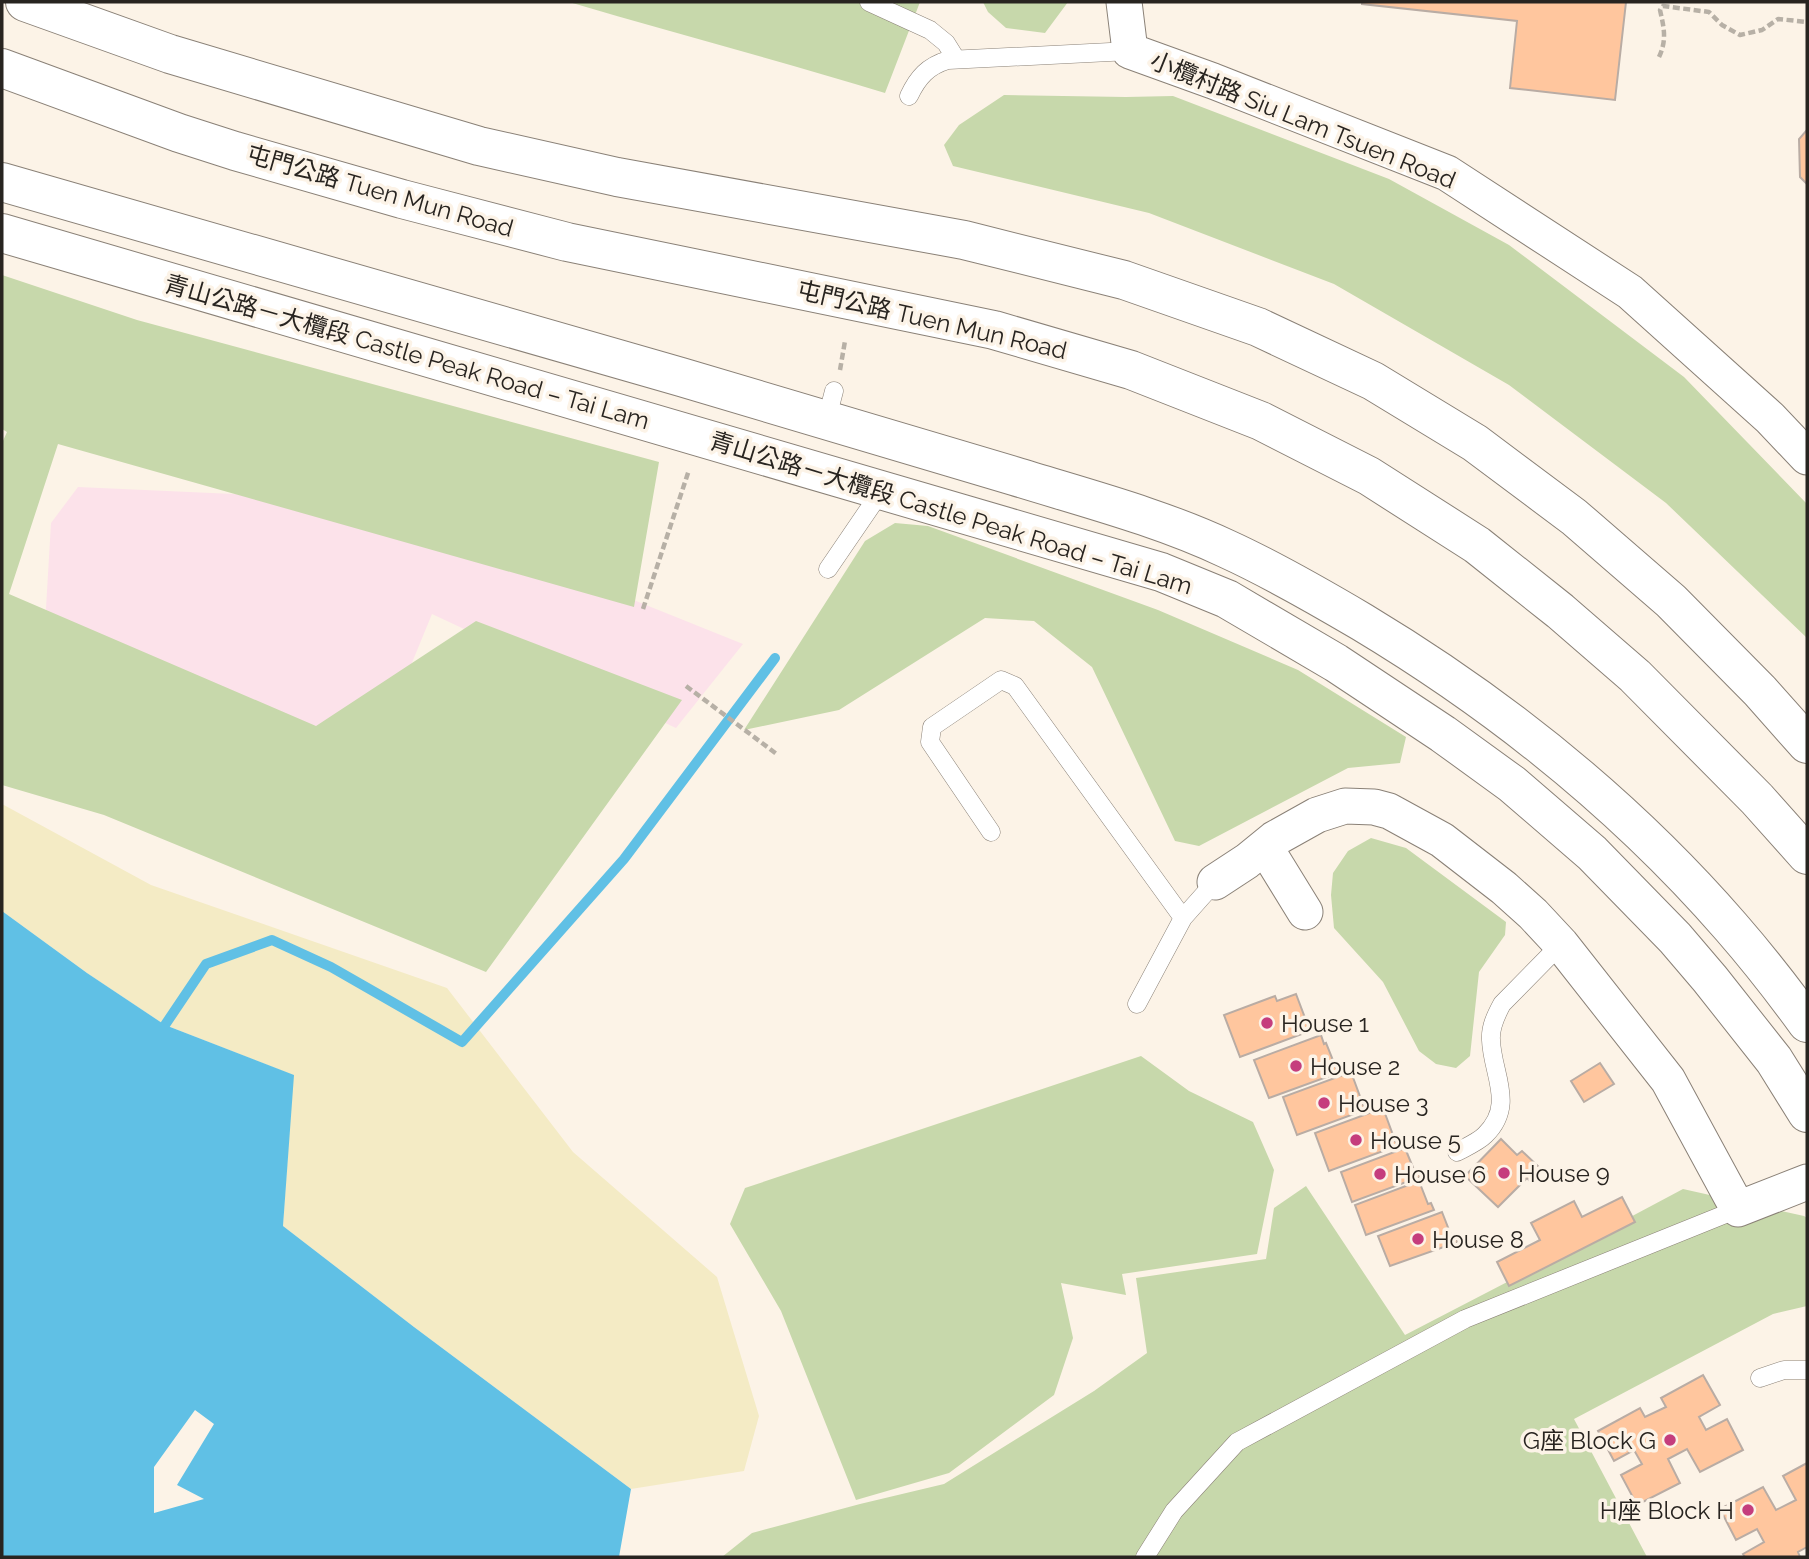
<svg xmlns="http://www.w3.org/2000/svg" width="1809" height="1559" font-family="Raleway,'Noto Sans TC',sans-serif">
<style>
.commercial{fill:#fce2ea}
.green{fill:#c7d8ab}
.sand{fill:#f4ebc5}
.water{fill:#60c0e5;fill-rule:evenodd}
.lines{fill:none;stroke-linecap:round;stroke-linejoin:round}
.stream{stroke:#60c0e5;stroke-width:10}
.building{fill:#ffc69e;stroke:#b9aca4;stroke-width:2}
.lane-casing{stroke:#8a8177;stroke-width:19}
.street-casing{stroke:#8a8177;stroke-width:37}
.primary-casing{stroke:#8a8177;stroke-width:40}
.highway-casing{stroke:#8a8177;stroke-width:40}
.path{stroke:#b7b0a6;stroke-width:4.5;stroke-dasharray:7 3.5;stroke-linecap:butt}
.lane{stroke:#fff;stroke-width:18}
.street{stroke:#fff;stroke-width:35}
.primary{stroke:#fff;stroke-width:38}
.highway{stroke:#fff;stroke-width:38}
.poi-dot{fill:#c53d7d;stroke:#fcf3e7;stroke-width:2.5}
.labels{text-anchor:middle;dominant-baseline:central;stroke-width:7;stroke-linejoin:round;paint-order:stroke}
.street-label{font-size:24px;fill:#282420;stroke:#fcf3e7}
.poi-label{font-size:24px;fill:#282420;stroke:#fcf3e7;text-anchor:start}
</style>
<rect width="100%" height="100%" fill="#fcf3e7"/>
<path class="commercial" d="M78 487 301 497 507 549 743 644 676 728 432 614 351 811 42 676 51 523Z"/>
<path class="green" d="M569 2H920L885 93C780 61 674 33 569 2Z
M983 2H1068L1045 33 1006 28 988 12Z
M1004 95 1126 97 1173 96 1389 179 1509 245 1684 377 1807 504V638L1666 503 1509 385 1334 284 1149 213 953 166 944 145 959 125Z
M2 275 137 320 659 462 634 607 58 444 9 594 316 726 476 621 682 700 486 972 104 815 2 785V443L7 432 2 429Z
M895 523 928 526 1158 610 1298 670 1406 737 1400 763 1348 768 1199 846 1175 841 1092 667 1034 621 985 618 839 710 744 730 865 541Z
M1371 838 1406 848 1506 922 1505 935 1479 972 1470 1056 1456 1068 1436 1064 1419 1051 1383 982 1334 928 1331 895 1333 873 1348 851Z
M1141 1056 1189 1091 1253 1122 1274 1170 1257 1254 1122 1274 1126 1295 1061 1283 1073 1338 1054 1395 949 1473 856 1500 781 1311 730 1224 745 1188Z
M1306 1186 1405 1335 1544 1263 1683 1189 1804 1216 1807 1218V1306L1773 1314 1574 1419 1647 1557H722L752 1533 860 1504 944 1484 1094 1391 1147 1353 1136 1278 1266 1259 1274 1208Z"/>
<path class="sand" d="M2 804 151 885 447 988 573 1152 717 1277 759 1416 744 1471 631 1489 414 1327 283 1226 293 1075 165 1025 87 973 2 911Z"/>
<path class="water" d="M2 911 87 973 165 1025 294 1075 283 1226 414 1327 631 1489 619 1557H2ZM195 1410 214 1424 177 1485 204 1499 154 1513V1467Z"/>
<g class="lines">
<path class="stream" d="M165 1025 206 964 272 940 331 967 462 1042 624 859 775 658"/>
</g>
<path class="building" d="M1362 2H1626L1615 100 1510 88 1517 21 1362 4Z
M1807 130V184L1800 177 1799 139Z
M1296 994 1310 1031 1240 1057 1224 1015 1275 996 1277 1001Z
M1321 1035 1324 1044 1326 1043 1338 1073 1269 1098 1254 1060Z
M1600 1063 1614 1084 1584 1102 1571 1081Z
M1351 1072 1365 1110 1297 1135 1283 1097Z
M1383 1108 1397 1146 1329 1171 1315 1133Z
M1501 1139 1517 1155 1522 1151 1542 1170 1531 1182 1527 1178 1498 1207 1465 1176Z
M1405 1148 1414 1170 1417 1169 1420 1177 1352 1202 1341 1172Z
M1419 1181 1428 1204 1431 1203 1434 1210 1366 1235 1355 1205Z
M1622 1197 1635 1222 1509 1286 1497 1262 1540 1240 1531 1223 1574 1201 1582 1217Z
M1442 1212 1451 1235 1454 1234 1458 1242 1390 1266 1378 1236Z
M1703 1375 1720 1405 1699 1417 1706 1430 1727 1419 1743 1450 1700 1472 1687 1449 1668 1459 1680 1483 1637 1505 1621 1475 1642 1464 1634 1450 1614 1461 1598 1431 1640 1408 1645 1417 1666 1407 1661 1398Z
M1807 1463V1547L1798 1552 1800 1557H1745L1743 1554 1764 1542 1757 1529 1736 1540 1720 1509 1763 1487 1776 1510 1796 1500 1783 1476Z"/>
<g class="lines">
<g class="lane-casing">
<path id="lane" d="M869 2 930 30 946 43 956 59
M909 96C918 77 928 66 948 60L1130 51
M827 418 834 391
M828 569 882 490
M991 832 930 742 932 727 1001 680 1015 686 1183 918
M1137 1004 1183 918 1215 882
M1457 1152C1466 1147 1478 1142 1485 1135 1516 1105 1492 1074 1491 1040 1490 1027 1496 1015 1502 1004L1561 944
M1760 1378 1784 1370H1807
M1145 1557 1174 1511 1237 1442 1465 1319 1738 1209"/>
</g>
<g class="street-casing">
<path id="street" d="M1124 2 1130 51 1213 81 1447 173 1630 292 1770 418 1807 457
M1265 847 1305 912
M1215 882 1247 861 1274 839 1317 815 1345 806 1374 807 1389 811 1442 840 1504 888 1533 914 1561 944 1668 1080 1738 1209 1807 1182"/>
</g>
<g class="primary-casing">
<path id="primary" d="M2 182C228 247 454 312 681 377 792 409 903 442 1014 476 1085 498 1159 517 1227 549 1273 570 1318 596 1362 622 1500 705 1625 805 1731 927 1758 958 1783 990 1807 1023
M2 233 1161 572 1227 599 1336 663 1443 734 1512 784 1592 853 1675 938 1710 979 1774 1060 1807 1113"/>
</g>
<g class="highway-casing">
<path id="highway" d="M25 2 170 54 479 146 617 177 964 240 1124 280 1258 327 1373 381 1475 443 1574 517 1671 601 1760 691 1807 744
M2 68 179 133 235 151 402 199 567 242 994 330 1131 370 1261 421 1369 476 1477 545 1560 611 1635 676 1757 799 1807 855"/>
</g>
<path class="path" d="M1659 57C1667 40 1664 28 1660 10L1663 6 1709 12 1722 25 1740 35 1762 30 1778 19 1807 22
M840 370 845 341
M643 609 689 470
M686 686 778 755"/>
<use href="#lane" class="lane"/>
<use href="#street" class="street"/>
<use href="#primary" class="primary"/>
<use href="#highway" class="highway"/>
</g>
<g class="poi-dot">
<circle cx="1267" cy="1023" r="7"/>
<circle cx="1296" cy="1066" r="7"/>
<circle cx="1324" cy="1103" r="7"/>
<circle cx="1356" cy="1140" r="7"/>
<circle cx="1504" cy="1173" r="7"/>
<circle cx="1380" cy="1174" r="7"/>
<circle cx="1418" cy="1239" r="7"/>
<circle cx="1670" cy="1440" r="7"/>
<circle cx="1748" cy="1510" r="7"/>
</g>
<g class="labels">
<g class="street-label">
<text transform="translate(1303 120) rotate(22)">小欖村路 Siu Lam Tsuen Road</text>
<text transform="translate(380 191) rotate(16)">屯門公路 Tuen Mun Road</text>
<text transform="translate(932 320) rotate(13)">屯門公路 Tuen Mun Road</text>
<text transform="translate(407 352) rotate(16)">青山公路－大欖段 Castle Peak Road – Tai Lam</text>
<text transform="translate(951 513) rotate(17)">青山公路－大欖段 Castle Peak Road – Tai Lam</text>
</g>
<g class="poi-label">
<text x="1281" y="1023">House 1</text>
<text x="1310" y="1066">House 2</text>
<text x="1338" y="1103">House 3</text>
<text x="1370" y="1140">House 5</text>
<text x="1518" y="1173">House 9</text>
<text x="1394" y="1174">House 6</text>
<text x="1432" y="1239">House 8</text>
<text x="1656" y="1440" text-anchor="end">G座 Block G</text>
<text x="1734" y="1510" text-anchor="end">H座 Block H</text>
</g>
</g>
<rect width="1809" height="1559" fill="none" stroke="#282420" stroke-width="7"/>
</svg>
